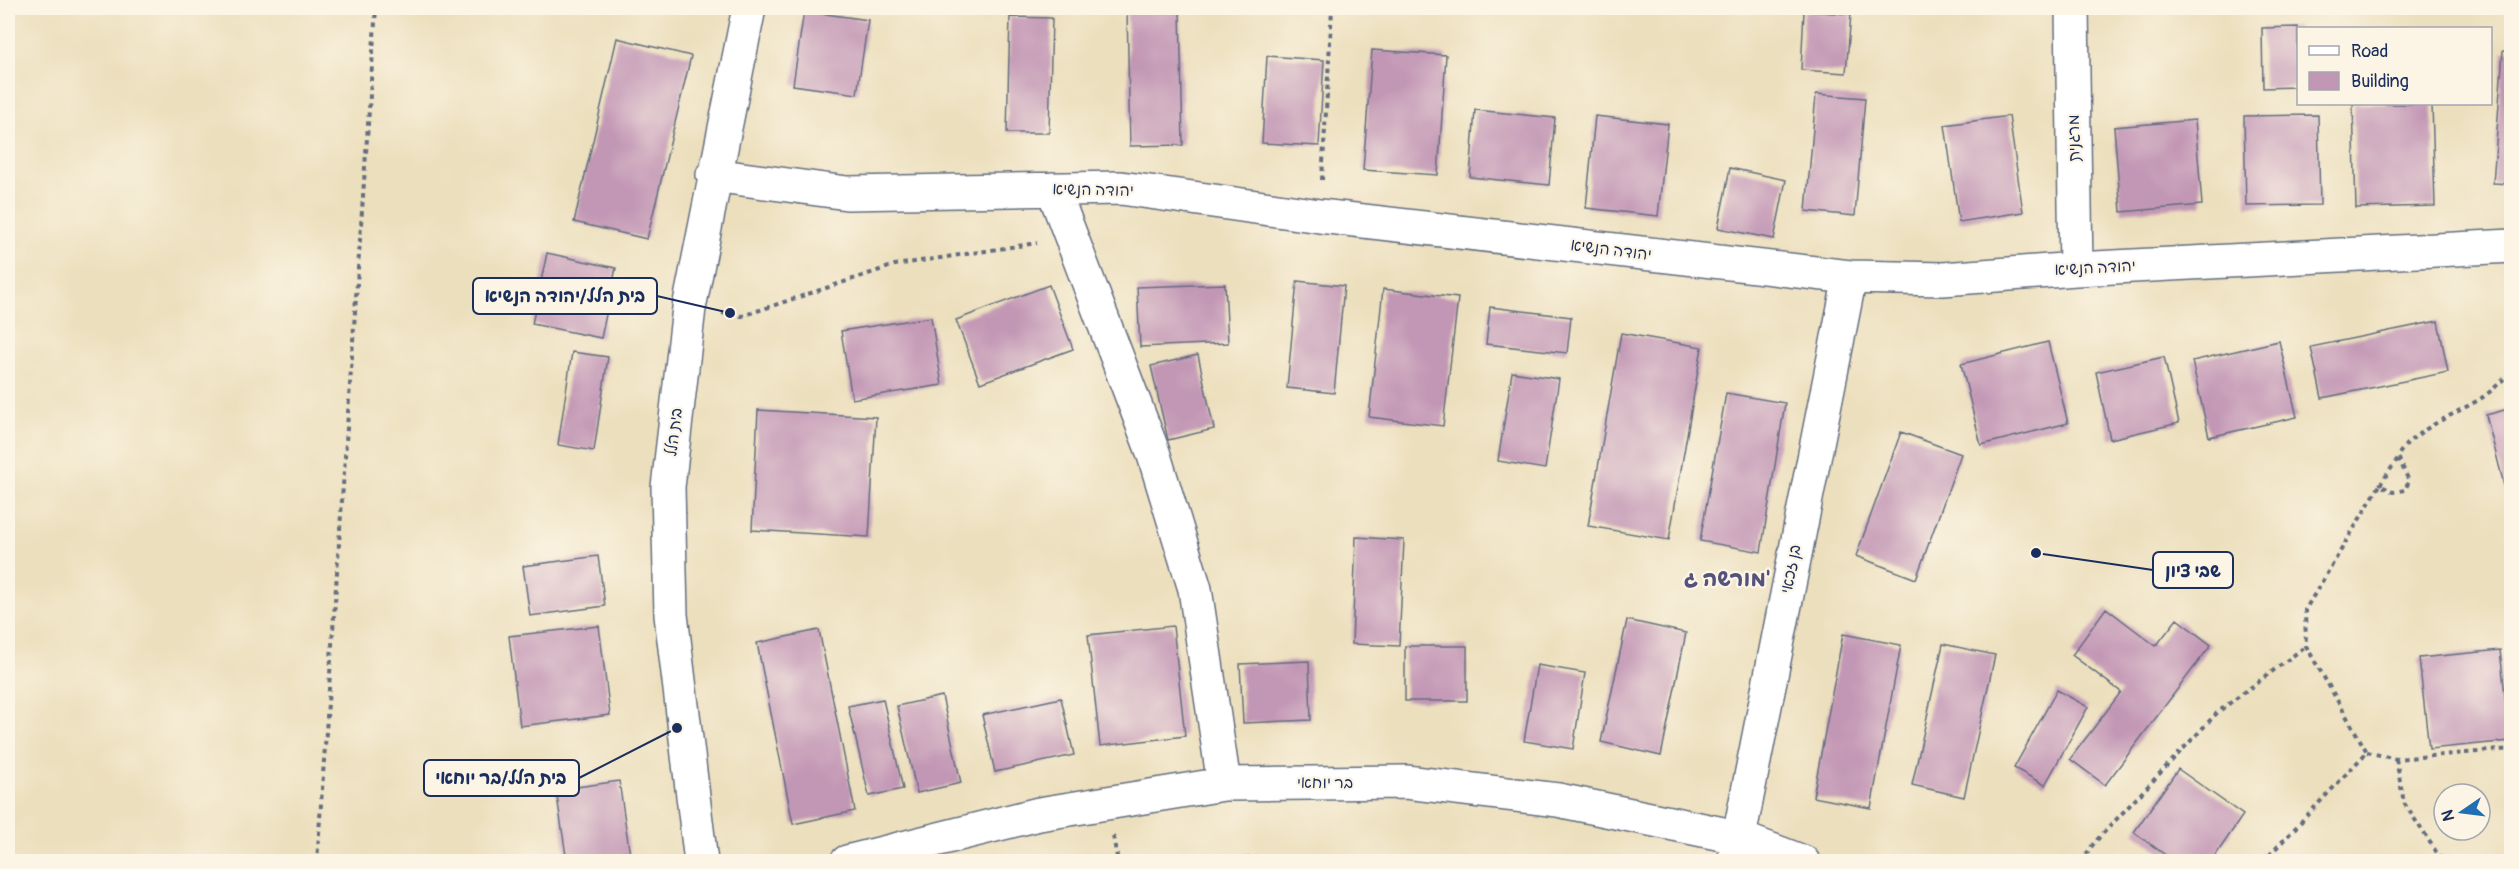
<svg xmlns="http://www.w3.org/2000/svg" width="2519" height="869" font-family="Pangolin,'Playpen Sans Hebrew',sans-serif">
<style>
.building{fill:#c297b5}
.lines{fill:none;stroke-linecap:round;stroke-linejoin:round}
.minor-casing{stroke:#646d7f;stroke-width:36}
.path{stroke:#646d7f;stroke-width:4;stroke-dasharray:4.5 4.5;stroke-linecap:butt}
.minor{stroke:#fff;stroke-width:33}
.labels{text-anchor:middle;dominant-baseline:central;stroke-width:4.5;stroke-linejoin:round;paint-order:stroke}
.street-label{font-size:16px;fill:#1b2f5e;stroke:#fcf5e5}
.district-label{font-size:22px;font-weight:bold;fill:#55537c;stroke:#fcf5e5}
.leader{fill:none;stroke:#1b2f5e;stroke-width:2}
.callout-dot{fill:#1b2f5e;stroke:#fcf5e5;stroke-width:2}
.callout{fill:#fcf5e5;stroke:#1b2f5e;stroke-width:2}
.callout-label{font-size:18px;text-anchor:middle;font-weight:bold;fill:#1b2f5e}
</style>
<rect width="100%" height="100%" fill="#fcf5e5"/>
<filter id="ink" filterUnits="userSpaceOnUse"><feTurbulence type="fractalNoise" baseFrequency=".0167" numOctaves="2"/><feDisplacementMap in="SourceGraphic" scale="12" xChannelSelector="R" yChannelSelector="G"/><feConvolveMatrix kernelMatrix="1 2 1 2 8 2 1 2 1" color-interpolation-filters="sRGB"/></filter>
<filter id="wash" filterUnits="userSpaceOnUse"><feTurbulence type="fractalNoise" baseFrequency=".008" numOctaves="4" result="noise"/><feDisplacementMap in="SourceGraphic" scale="24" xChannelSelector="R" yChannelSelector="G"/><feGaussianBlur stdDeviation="1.35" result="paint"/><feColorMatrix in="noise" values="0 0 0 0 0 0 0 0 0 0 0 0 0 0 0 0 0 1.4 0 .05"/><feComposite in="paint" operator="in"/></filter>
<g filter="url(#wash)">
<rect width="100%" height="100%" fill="#ecdfbd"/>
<g id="blocks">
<path class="building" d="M1180 9 1183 145 1130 146 1127 10Z
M804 11 868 20 857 94 793 85Z
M1804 11 1851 14 1846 73 1801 70Z
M1010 17 1052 18 1049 133H1007Z
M2298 27V87L2263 88 2262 28Z
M617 38 691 56 647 239 574 222Z
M1372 50 1446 55 1438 175 1363 170Z
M2503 51H2512V184L2493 183Z
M1267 56 1324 60 1319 146 1262 143Z
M1816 94 1865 98 1855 216 1806 211Z
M2353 104H2432L2435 206 2356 208Z
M1475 110 1555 118 1549 185 1470 177Z
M2318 115 2320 205 2246 206 2244 116Z
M1595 116 1668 124 1658 216 1586 208Z
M2009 116 2023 212 1959 222 1945 125Z
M2195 120 2202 205 2121 212 2114 127Z
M1730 168 1786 180 1774 239 1718 228Z
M547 253 616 268 601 338 532 324Z
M1297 281 1344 286 1334 393 1287 388Z
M1225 284 1228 343 1140 347 1137 287Z
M1049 285 1073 349 980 383 956 320Z
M1383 289 1458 298 1443 426 1369 417Z
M1490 307 1571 317 1567 353 1486 344Z
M931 317 942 385 852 399 841 331Z
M2438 321 2448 372 2322 398 2311 347Z
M1621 333 1702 347 1669 540 1588 526Z
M2279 341 2297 417 2209 437 2192 361Z
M2048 342 2068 423 1981 445 1961 364Z
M572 352 608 357 594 451 558 445Z
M1198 355 1214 429 1168 440 1151 366Z
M2164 357 2179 423 2110 439 2096 372Z
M1512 372 1559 379 1545 469 1498 461Z
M1726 393 1785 403 1761 552 1700 541Z
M2512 408V512H2511L2486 415Z
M758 410 876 417 869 537 752 530Z
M1901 432 1961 454 1916 579 1856 556Z
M1356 537 1404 540 1399 646 1352 644Z
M598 556 605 606 530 616 523 566Z
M2106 608 2156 646 2177 619 2211 645 2105 785 2070 759 2121 692 2072 655Z
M1627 620 1686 633 1661 756 1601 742Z
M599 626 610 715 520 726 509 636Z
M1173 626 1185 736 1100 746 1088 635Z
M819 630 855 811 793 824 757 643Z
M1843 634 1901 645 1871 808 1813 797Z
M1943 644 1995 655 1964 797 1912 785Z
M1405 646H1467V701H1405Z
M2500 650 2510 741 2429 749 2419 658Z
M1309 661 1311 720 1243 723 1240 664Z
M1537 665 1585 673 1573 749 1524 741Z
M2057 690 2088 707 2045 785 2014 768Z
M942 696 961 783 917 793 897 706Z
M1061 698 1074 755 995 772 982 715Z
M883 699 903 789 869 796 848 706Z
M2178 769 2243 815 2211 862H2175L2134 832Z
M619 781 631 862H567L556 790Z
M1261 856 1262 862H1221V860Z
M1362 859H1398V862H1362Z"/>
</g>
</g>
<g filter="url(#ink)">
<use href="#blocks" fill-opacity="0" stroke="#646d7f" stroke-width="1.5"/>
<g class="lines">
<g class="minor-casing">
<path id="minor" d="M2072 8 2076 269
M713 175 847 193 1121 188 1320 216 1850 277 1943 279 2076 269 2512 246
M1053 189 1153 452 1195 589 1224 784
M701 862 671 615 668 487 689 308 749 8
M847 862 1039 814 1224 784 1406 782 1558 800 1737 837 1803 862
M1734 862 1850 277"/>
</g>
<path class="path" d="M1322 180 1332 8
M722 313 742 316 895 265 1037 243
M2380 485 2398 458
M2367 752 2396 759 2512 749
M2396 759 2404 803 2443 862
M1113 836 1118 862
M317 862 376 8
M2081 862 2094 843 2218 712 2306 646
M2263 862 2367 752 2306 646 2305 610 2380 485 2393 492 2405 490 2409 481 2398 457C2406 433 2461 412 2483 397 2493 390 2502 380 2512 372"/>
<use href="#minor" class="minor"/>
</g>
</g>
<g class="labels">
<g class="street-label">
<text transform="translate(2074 138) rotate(-91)">מרגנית</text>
<text transform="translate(1093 190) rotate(1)">יהודה הנשיא</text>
<text transform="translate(1611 250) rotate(7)">יהודה הנשיא</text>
<text transform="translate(2095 268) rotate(-3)">יהודה הנשיא</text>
<text transform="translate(674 432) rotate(-83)">בית הלל</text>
<text transform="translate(1791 569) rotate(-79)">בן זכאי</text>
<text x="1325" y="783">בר יוחאי</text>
</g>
<g class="district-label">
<text x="1727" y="579">מורשה ג'</text>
</g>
</g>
<path class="leader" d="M730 313L657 296M2036 553L2153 570M677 728L579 778"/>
<g class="callout-dot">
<circle cx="730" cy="313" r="6"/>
<circle cx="2036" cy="553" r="6"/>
<circle cx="677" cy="728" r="6"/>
</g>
<g class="callout">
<rect x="473" y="278" width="184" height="36" rx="6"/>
<rect x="2153" y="552" width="80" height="36" rx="6"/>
<rect x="424" y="760" width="155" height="36" rx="6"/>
</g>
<g class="callout-label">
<text x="565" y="302">בית הלל/יהודה הנשיא</text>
<text x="2193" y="577">שבי ציון</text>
<text x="501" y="784">בית הלל/בר יוחאי</text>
</g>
<rect width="2519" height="869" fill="none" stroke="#fcf5e5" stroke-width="30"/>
<rect x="2297" y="27" width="195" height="78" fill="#fcf5e5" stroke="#a2a6af" stroke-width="1.5"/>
<rect x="2309" y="46" width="30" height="9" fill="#ffffff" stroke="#a2a6af" stroke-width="1.5"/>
<text x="2351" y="57" font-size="18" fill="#1b2f5e">Road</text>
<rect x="2309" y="72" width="30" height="18" fill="#c297b5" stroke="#a2a6af" stroke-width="1.5"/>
<text x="2351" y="87" font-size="18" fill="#1b2f5e">Building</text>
<g transform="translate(2462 812) rotate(256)"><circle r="28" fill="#fcf5e5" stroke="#a2a6af" stroke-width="1.5"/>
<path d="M0-4.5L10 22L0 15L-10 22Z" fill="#1f6fb2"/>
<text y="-9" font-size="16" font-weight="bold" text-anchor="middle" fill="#1b2f5e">N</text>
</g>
</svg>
